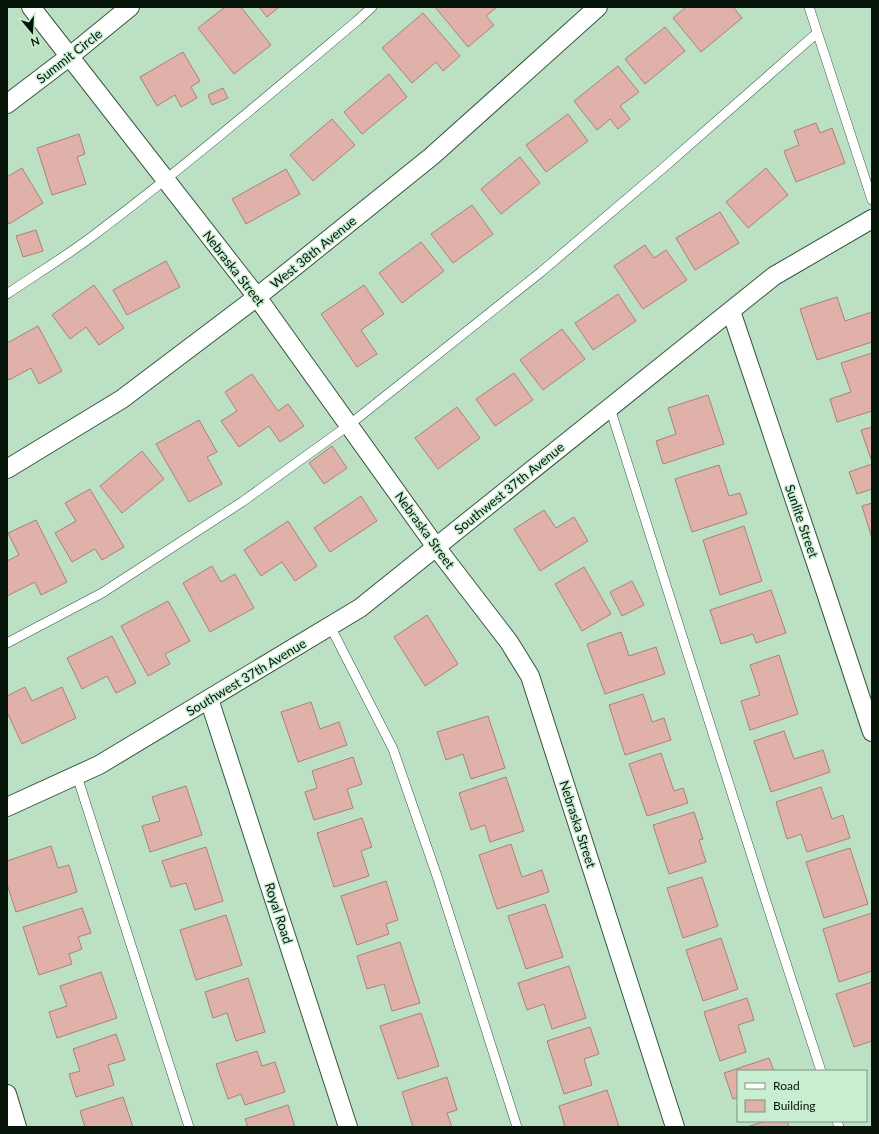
<svg xmlns="http://www.w3.org/2000/svg" width="879" height="1134" font-family="Lato,sans-serif">
<style>
.building{fill:#dfb1a8;stroke:#ac8178}
.lines{fill:none;stroke-linecap:round;stroke-linejoin:round}
.lane-casing{stroke:#36573f;stroke-width:10}
.street-casing{stroke:#36573f;stroke-width:20}
.lane{stroke:#fff;stroke-width:9}
.street{stroke:#fff;stroke-width:18}
.labels{text-anchor:middle;dominant-baseline:central;stroke-width:3;stroke-linejoin:round;paint-order:stroke}
.street-label{font-size:13px;fill:#07140a;stroke:#c8edd0}
</style>
<rect width="100%" height="100%" fill="#bbe0c3"/>
<path class="building" d="M225 7H241L271 45 234 74 198 28Z
M259 7H279L267 17Z
M435 7H497L486 16 494 25 468 47Z
M686 7H733L742 18 701 52 673 18Z
M423 13 460 56 443 71 436 62 412 83 382 48Z
M665 27 685 51 645 84 625 59Z
M183 52 200 81 191 87 197 98 181 107 175 95 157 106 140 77Z
M618 66 639 92 620 106 630 119 618 129 610 119 597 130 574 101Z
M389 74 407 97 362 134 344 112Z
M223 88 228 98 212 105 208 95Z
M568 114 588 141 546 172 526 145Z
M332 119 355 145 313 181 290 155Z
M816 123 820 133 832 128 845 163 796 182 784 151 799 145 794 131Z
M79 134 85 154 77 157 86 184 52 195 37 148Z
M520 157 540 183 501 214 481 189Z
M22 168 43 203 9 224 7 221V177Z
M766 168 788 195 748 228 726 202Z
M286 169 300 194 246 224 232 199Z
M472 205 493 234 453 263 431 234Z
M720 212 739 243 695 270 676 238Z
M36 230 43 251 23 257 16 236Z
M421 242 444 271 402 303 379 273Z
M645 245 654 258 666 250 687 280 643 309 614 266Z
M166 261 180 287 127 315 113 290Z
M94 285 124 328 99 345 86 327 70 339 52 315Z
M364 285 384 314 361 330 377 354 357 367 321 314Z
M618 294 636 321 593 350 575 323Z
M837 297 845 321 872 312V342L817 360 800 309Z
M38 326 62 371 39 384 31 368 9 380 7 377V343Z
M562 329 585 359 543 390 520 360Z
M872 353V411L837 422 830 399 851 392 841 363Z
M514 373 533 400 495 426 476 399Z
M252 374 278 411 288 404 304 426 280 442 269 426 239 447 221 421 237 411 225 392Z
M708 395 724 444 663 464 656 441 676 434 668 408Z
M457 407 480 438 438 469 415 438Z
M199 420 217 452 207 457 222 484 189 502 156 444Z
M872 427V462L861 430Z
M332 446 347 468 324 484 309 463Z
M142 451 164 479 122 513 100 486Z
M872 464V489L857 494 849 472Z
M719 465 729 496 740 493 747 514 692 532 675 479Z
M90 489 124 547 102 560 95 549 72 562 55 533 76 521 65 503Z
M361 496 377 521 330 552 314 528Z
M872 503V538L862 506Z
M544 510 556 528 574 517 588 541 540 571 514 529Z
M36 520 67 582 41 595 35 582 7 596V561L19 555 8 533Z
M288 521 317 566 295 581 282 562 261 576 244 550Z
M744 526 762 581 720 595 703 540Z
M212 566 221 582 235 574 254 608 210 632 183 583Z
M584 567 611 614 582 631 555 584Z
M632 581 644 605 622 616 610 592Z
M771 590 786 633 756 643 753 634 721 644 710 610Z
M168 601 190 641 165 654 170 664 148 676 121 626Z
M427 615 458 664 425 686 394 637Z
M621 632 629 656 656 647 665 674 605 694 587 644Z
M112 636 136 683 116 693 107 676 82 689 67 658Z
M779 655 798 714 750 730 741 701 760 695 750 665Z
M25 687 32 701 62 687 76 718 22 744 7 712V696Z
M643 694 652 722 664 718 671 740 625 755 609 705Z
M311 702 320 729 339 722 347 745 298 762 281 712Z
M488 716 505 768 471 779 463 754 446 760 437 732Z
M784 731 794 759 823 750 830 772 771 792 754 741Z
M661 753 674 791 683 788 688 803 647 816 629 764Z
M353 757 362 784 347 789 353 808 314 820 305 792 317 788 312 771Z
M506 777 524 831 490 842 485 825 471 830 459 793Z
M186 786 202 835 150 852 142 826 160 821 152 797Z
M821 787 832 819 843 815 850 838 807 852 801 834 787 839 776 802Z
M694 812 703 839 699 840 706 862 669 874 653 825Z
M362 818 372 847 361 851 369 876 334 887 317 833Z
M511 844 522 877 542 870 549 892 497 909 479 855Z
M51 846 58 868 69 865 77 892 16 912 7 884V861Z
M206 847 223 901 195 910 186 883 171 887 162 861Z
M850 848 868 904 824 918 806 862Z
M702 877 718 926 683 938 667 888Z
M386 881 398 920 386 924 389 934 357 945 341 896Z
M545 904 563 957 526 969 508 916Z
M82 908 91 933 78 937 82 949 69 954 72 964 39 975 23 927Z
M872 913V971L839 982 823 929Z
M226 915 242 965 196 980 180 930Z
M721 938 738 989 703 1001 686 950Z
M400 942 420 1003 392 1011 384 984 367 989 357 956Z
M569 966 586 1018 552 1029 544 1004 527 1010 518 983Z
M101 972 117 1018 57 1038 49 1012 67 1006 60 986Z
M248 978 265 1032 236 1041 227 1013 213 1018 205 992Z
M872 982V1041L854 1047 836 994Z
M747 998 754 1020 738 1025 746 1052 720 1061 704 1012Z
M421 1013 439 1066 398 1079 380 1026Z
M590 1027 599 1054 584 1059 592 1085 564 1094 547 1041Z
M116 1034 125 1060 108 1065 114 1085 76 1097 69 1074 80 1071 73 1049Z
M257 1051 262 1066 275 1062 285 1092 245 1105 241 1094 228 1099 216 1064Z
M769 1058 774 1071H738V1097L733 1099 724 1073Z
M447 1077 457 1110 447 1113 452 1127H413L402 1092Z
M607 1090 619 1127H565L559 1106Z
M123 1097 133 1127H85L80 1111Z
M288 1105 295 1127H248L245 1119Z
M765 1121H787L789 1127H747Z"/>
<g class="lines">
<g class="lane-casing">
<path id="lane" d="M809 7 872 200
M7 294C35 275 63 258 90 238 182 169 270 94 358 20L372 7
M610 408 764 895 821 1071
M330 626 393 749 438 879 517 1127
M7 643 102 593 242 502 349 425 541 272 662 169 817 33
M77 776 189 1127
M837 1121 839 1127"/>
</g>
<g class="street-casing">
<path id="street" d="M31 7 257 297 436 547 509 642 530 676 675 1127
M7 104 70 56 130 7
M731 311 822 581 872 732
M7 469 122 399 257 297 432 156 598 7
M209 699 348 1127
M7 807 99 765 360 608 774 276 872 219
M7 1094 17 1127"/>
</g>
<use href="#lane" class="lane"/>
<use href="#street" class="street"/>
</g>
<g class="labels">
<g class="street-label">
<text transform="translate(69 56) rotate(-38)">Summit Circle</text>
<text transform="translate(313 252) rotate(-39)">West 38th Avenue</text>
<text transform="translate(234 268) rotate(52)">Nebraska Street</text>
<text transform="translate(509 488) rotate(-39)">Southwest 37th Avenue</text>
<text transform="translate(802 521) rotate(71)">Sunlite Street</text>
<text transform="translate(425 530) rotate(54)">Nebraska Street</text>
<text transform="translate(246 677) rotate(-31)">Southwest 37th Avenue</text>
<text transform="translate(578 824) rotate(72)">Nebraska Street</text>
<text transform="translate(279 913) rotate(72)">Royal Road</text>
</g>
</g>
<rect width="879" height="1134" fill="none" stroke="#07140a" stroke-width="16"/>
<rect x="737" y="1070" width="130" height="52" fill="#c8edd0" stroke="#7b9681"/>
<rect x="745" y="1083" width="20" height="6" fill="#ffffff" stroke="#7b9681"/>
<text x="773" y="1090" font-size="12" fill="#07140a">Road</text>
<rect x="745" y="1100" width="20" height="12" fill="#dfb1a8" stroke="#7b9681"/>
<text x="773" y="1110" font-size="12" fill="#07140a">Building</text>
<g transform="translate(32 32) rotate(162)" stroke="#c8edd0" stroke-width="3" paint-order="stroke">
<path d="M0-3L7 15L0 10L-7 15Z" fill="#07140a"/>
<text y="-6" font-size="11" font-weight="bold" text-anchor="middle" fill="#07140a">N</text>
</g>
</svg>
